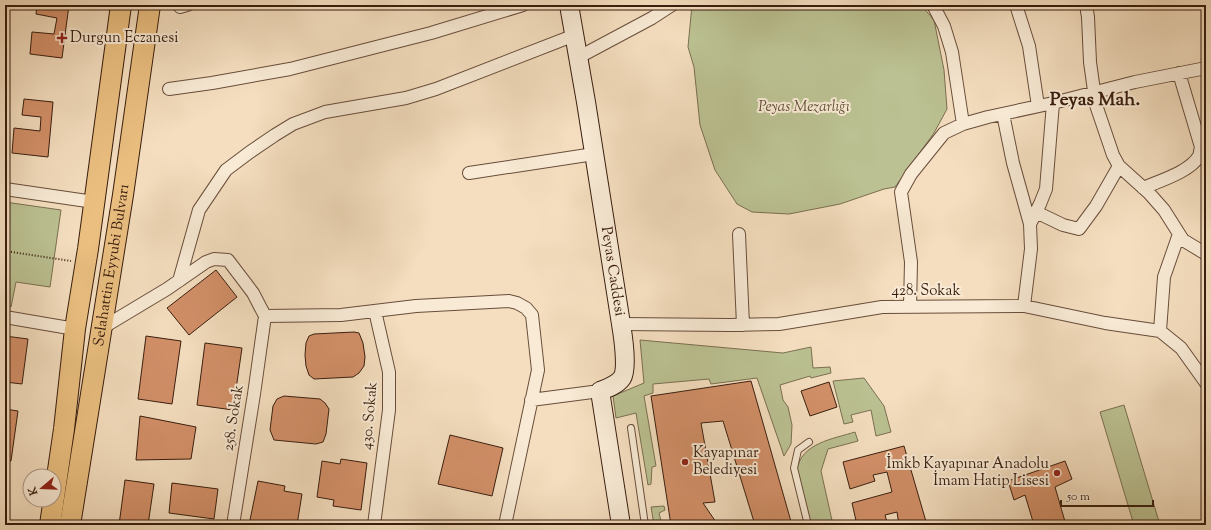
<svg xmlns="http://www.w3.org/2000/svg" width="1211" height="530" font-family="'Sorts Mill Goudy',serif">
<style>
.green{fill:#bbc192;stroke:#7a6f50}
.building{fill:#d39069;stroke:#391d0e}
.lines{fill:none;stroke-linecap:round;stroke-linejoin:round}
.lane-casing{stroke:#684d3a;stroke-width:8}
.street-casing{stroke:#684d3a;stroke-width:14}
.secondary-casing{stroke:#391d0e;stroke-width:20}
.primary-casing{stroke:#391d0e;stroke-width:22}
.path{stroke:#391d0e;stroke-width:2;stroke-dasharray:1 2;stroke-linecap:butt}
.lane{stroke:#f8ead5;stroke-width:6}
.street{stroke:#f8ead5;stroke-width:12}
.secondary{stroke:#f8ead5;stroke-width:18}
.primary{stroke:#eabf80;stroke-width:20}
.poi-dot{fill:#8f2418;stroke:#f8ead5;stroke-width:1.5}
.labels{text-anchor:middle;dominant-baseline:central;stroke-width:4;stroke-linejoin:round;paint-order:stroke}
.poi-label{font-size:15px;fill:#391d0e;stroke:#f8ead5;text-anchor:start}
.park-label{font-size:15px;font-style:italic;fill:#604e36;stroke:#f8ead5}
.street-label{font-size:15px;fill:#391d0e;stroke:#f8ead5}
.district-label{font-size:19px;font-weight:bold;fill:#391d0e;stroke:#f8ead5}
</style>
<rect width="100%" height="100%" fill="#f4debf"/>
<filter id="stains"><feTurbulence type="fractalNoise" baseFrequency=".005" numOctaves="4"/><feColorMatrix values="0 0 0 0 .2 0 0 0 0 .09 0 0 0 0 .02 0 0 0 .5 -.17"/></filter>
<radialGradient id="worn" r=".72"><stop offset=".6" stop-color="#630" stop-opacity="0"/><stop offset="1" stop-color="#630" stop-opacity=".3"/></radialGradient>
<path class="green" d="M692 5H921L934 20 944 70 947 109 934 133 895 187 884 189 840 204 789 214 752 212 737 204 715 170 700 125 694 67 688 47Z
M5 202 61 210 50 287 16 282 11 307 5 306Z
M640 340 783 353 811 347 813 368 830 367 831 373 811 378 810 376 780 385 783 400 788 407 792 425 791 444 784 456 757 378 711 384 709 379 653 384V393L644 396 656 466 652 467 651 484 648 485 636 413 616 418 613 396 644 383Z
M864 378 884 406 891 432 876 436 871 410 851 415 853 422 844 424 833 381Z
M1124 405 1160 525H1134L1100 412Z
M855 432 858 441 828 449 821 471 833 525H811L797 470C801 443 833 439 855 432Z
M664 506 665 510 659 513 662 525H654L651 507Z"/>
<path class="building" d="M37 5H69L62 58 30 54 32 32 54 34 57 18 36 14Z
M24 99 53 102 48 157 12 153 14 128 40 131 41 117 22 115Z
M216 270 237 297 189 335 167 308Z
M354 332 359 333 363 343 365 357 364 366 359 373 353 377 314 379 309 375 306 366 305 355 306 343 309 336 314 334Z
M5 336 28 339 22 384 5 382Z
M146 336 181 341 172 404 138 399Z
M205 343 242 348 233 410 197 405Z
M751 381 792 525H755L723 421 701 423 715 502 703 503 718 525H671L651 396Z
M829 382 837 407 810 416 801 391Z
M284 396 320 399 325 403 329 409 326 434 323 442 316 444 274 440 270 430 273 406 277 399Z
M5 409 18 411 11 461 5 460Z
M140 416 196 427 191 459 136 460Z
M450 435 503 448 492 496 438 484Z
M904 446 927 525H899L897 512 885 515 887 522 877 525H857L852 503 892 492 887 472 873 475 875 481 850 489 843 462Z
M341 459 367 463 361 510 333 506 334 500 317 497 322 461 340 464Z
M1065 461 1072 479 1055 487 1066 525H1034L1025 495 1014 500 1008 481Z
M125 480 154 484 148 525H119Z
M258 481 285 486 284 491 302 494 297 525H249Z
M172 483 218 489 214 519 169 513Z
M332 521 358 525H331Z"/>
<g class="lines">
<g class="lane-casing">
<path id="lane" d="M631 428 645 525
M808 525 794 468 798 450 809 442"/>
</g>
<g class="street-casing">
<path id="street" d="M933 5 944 26 952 52 963 124
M1016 5 1029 46 1038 106
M1086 5 1088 17 1090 62 1096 105 1113 155 1119 166 1149 193 1164 210 1183 240 1206 254
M180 7 187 5
M579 57 652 18 672 5
M169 89 212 83 290 69 431 33 523 5
M1003 114 1013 163 1030 224 1031 249 1024 306
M469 173 594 154
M1143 188C1159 181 1190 172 1199 156 1200 154 1200 150 1201 147L1179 73
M5 189 94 202
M1036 212 1063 225 1079 229 1096 206 1119 166
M1030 224 1040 204 1046 189 1053 103
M739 234 743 325
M179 281 199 210 226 170 250 152 275 135 293 124 325 112 406 98 436 89 575 35
M910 307 911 262 901 192 911 174 944 133 963 124 988 117 1053 103 1135 82 1206 68
M5 317 75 329
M621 324 730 325 779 324 882 307 1024 306 1105 323 1160 331 1181 348 1206 383
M102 328 167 289 206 262 214 259 228 260 253 293 265 316 341 315 416 306 509 301 517 303 526 308 532 315 538 370 505 525
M1160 331 1164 277 1179 234
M531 400 600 391
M233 525 254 394 265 316
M374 525 389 410V372L375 311"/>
</g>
<g class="secondary-casing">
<g id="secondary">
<path id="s1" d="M569 5 586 102 621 324C623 336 628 369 622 378 617 385 608 388 600 391L621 525"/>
</g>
</g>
<g class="primary-casing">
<g id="primary">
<path d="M50 525 64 429 75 329 88 249 121 5"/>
<path id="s2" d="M70 525 123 195 150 5"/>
</g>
</g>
<path class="path" d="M5 251 71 261"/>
<use href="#lane" class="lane"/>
<use href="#street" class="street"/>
<use href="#secondary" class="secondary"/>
<use href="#primary" class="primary"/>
</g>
<g class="poi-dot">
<path d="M60 32h4v4h4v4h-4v4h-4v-4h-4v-4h4z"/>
<circle cx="685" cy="462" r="4"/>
<circle cx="1057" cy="473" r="4"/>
</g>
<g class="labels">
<g class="poi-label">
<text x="70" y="38">Durgun Eczanesi</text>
<text x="693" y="453">Kayapınar<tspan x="693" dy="17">Belediyesi</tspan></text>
<text x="1049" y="464" text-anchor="end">İmkb Kayapınar Anadolu<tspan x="1049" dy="17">İmam Hatip Lisesi</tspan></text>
</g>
<g class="park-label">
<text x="804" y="107">Peyas Mezarlığı</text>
</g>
<g class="street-label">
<text stroke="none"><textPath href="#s2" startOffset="263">Selahattin Eyyubi Bulvarı</textPath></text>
<text stroke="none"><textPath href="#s1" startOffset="270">Peyas Caddesi</textPath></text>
<text x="926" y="291">428. Sokak</text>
<text transform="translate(370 416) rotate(-85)">430. Sokak</text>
<text transform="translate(234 418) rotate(-81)">258. Sokak</text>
</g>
<g class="district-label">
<text x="1095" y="100">Peyas Mah.</text>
</g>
</g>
<rect width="1211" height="530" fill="none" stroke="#f4debf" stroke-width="20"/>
<rect x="6" y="6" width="1199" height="518" fill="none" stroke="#391d0e" stroke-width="2"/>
<rect x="10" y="10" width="1191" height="510" fill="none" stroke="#391d0e"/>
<g transform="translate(42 488) rotate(251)"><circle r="19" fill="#f8ead5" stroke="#ac9885"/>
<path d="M0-3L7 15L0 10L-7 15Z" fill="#8f2418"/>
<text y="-6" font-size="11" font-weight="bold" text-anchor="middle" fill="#391d0e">K</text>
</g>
<path d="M1061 500v6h92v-6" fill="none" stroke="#391d0e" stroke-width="2"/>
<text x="1067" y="500" font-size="12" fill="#391d0e" stroke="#f8ead5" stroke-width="3" paint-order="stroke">50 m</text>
<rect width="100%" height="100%" filter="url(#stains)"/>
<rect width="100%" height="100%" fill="url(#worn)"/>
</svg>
